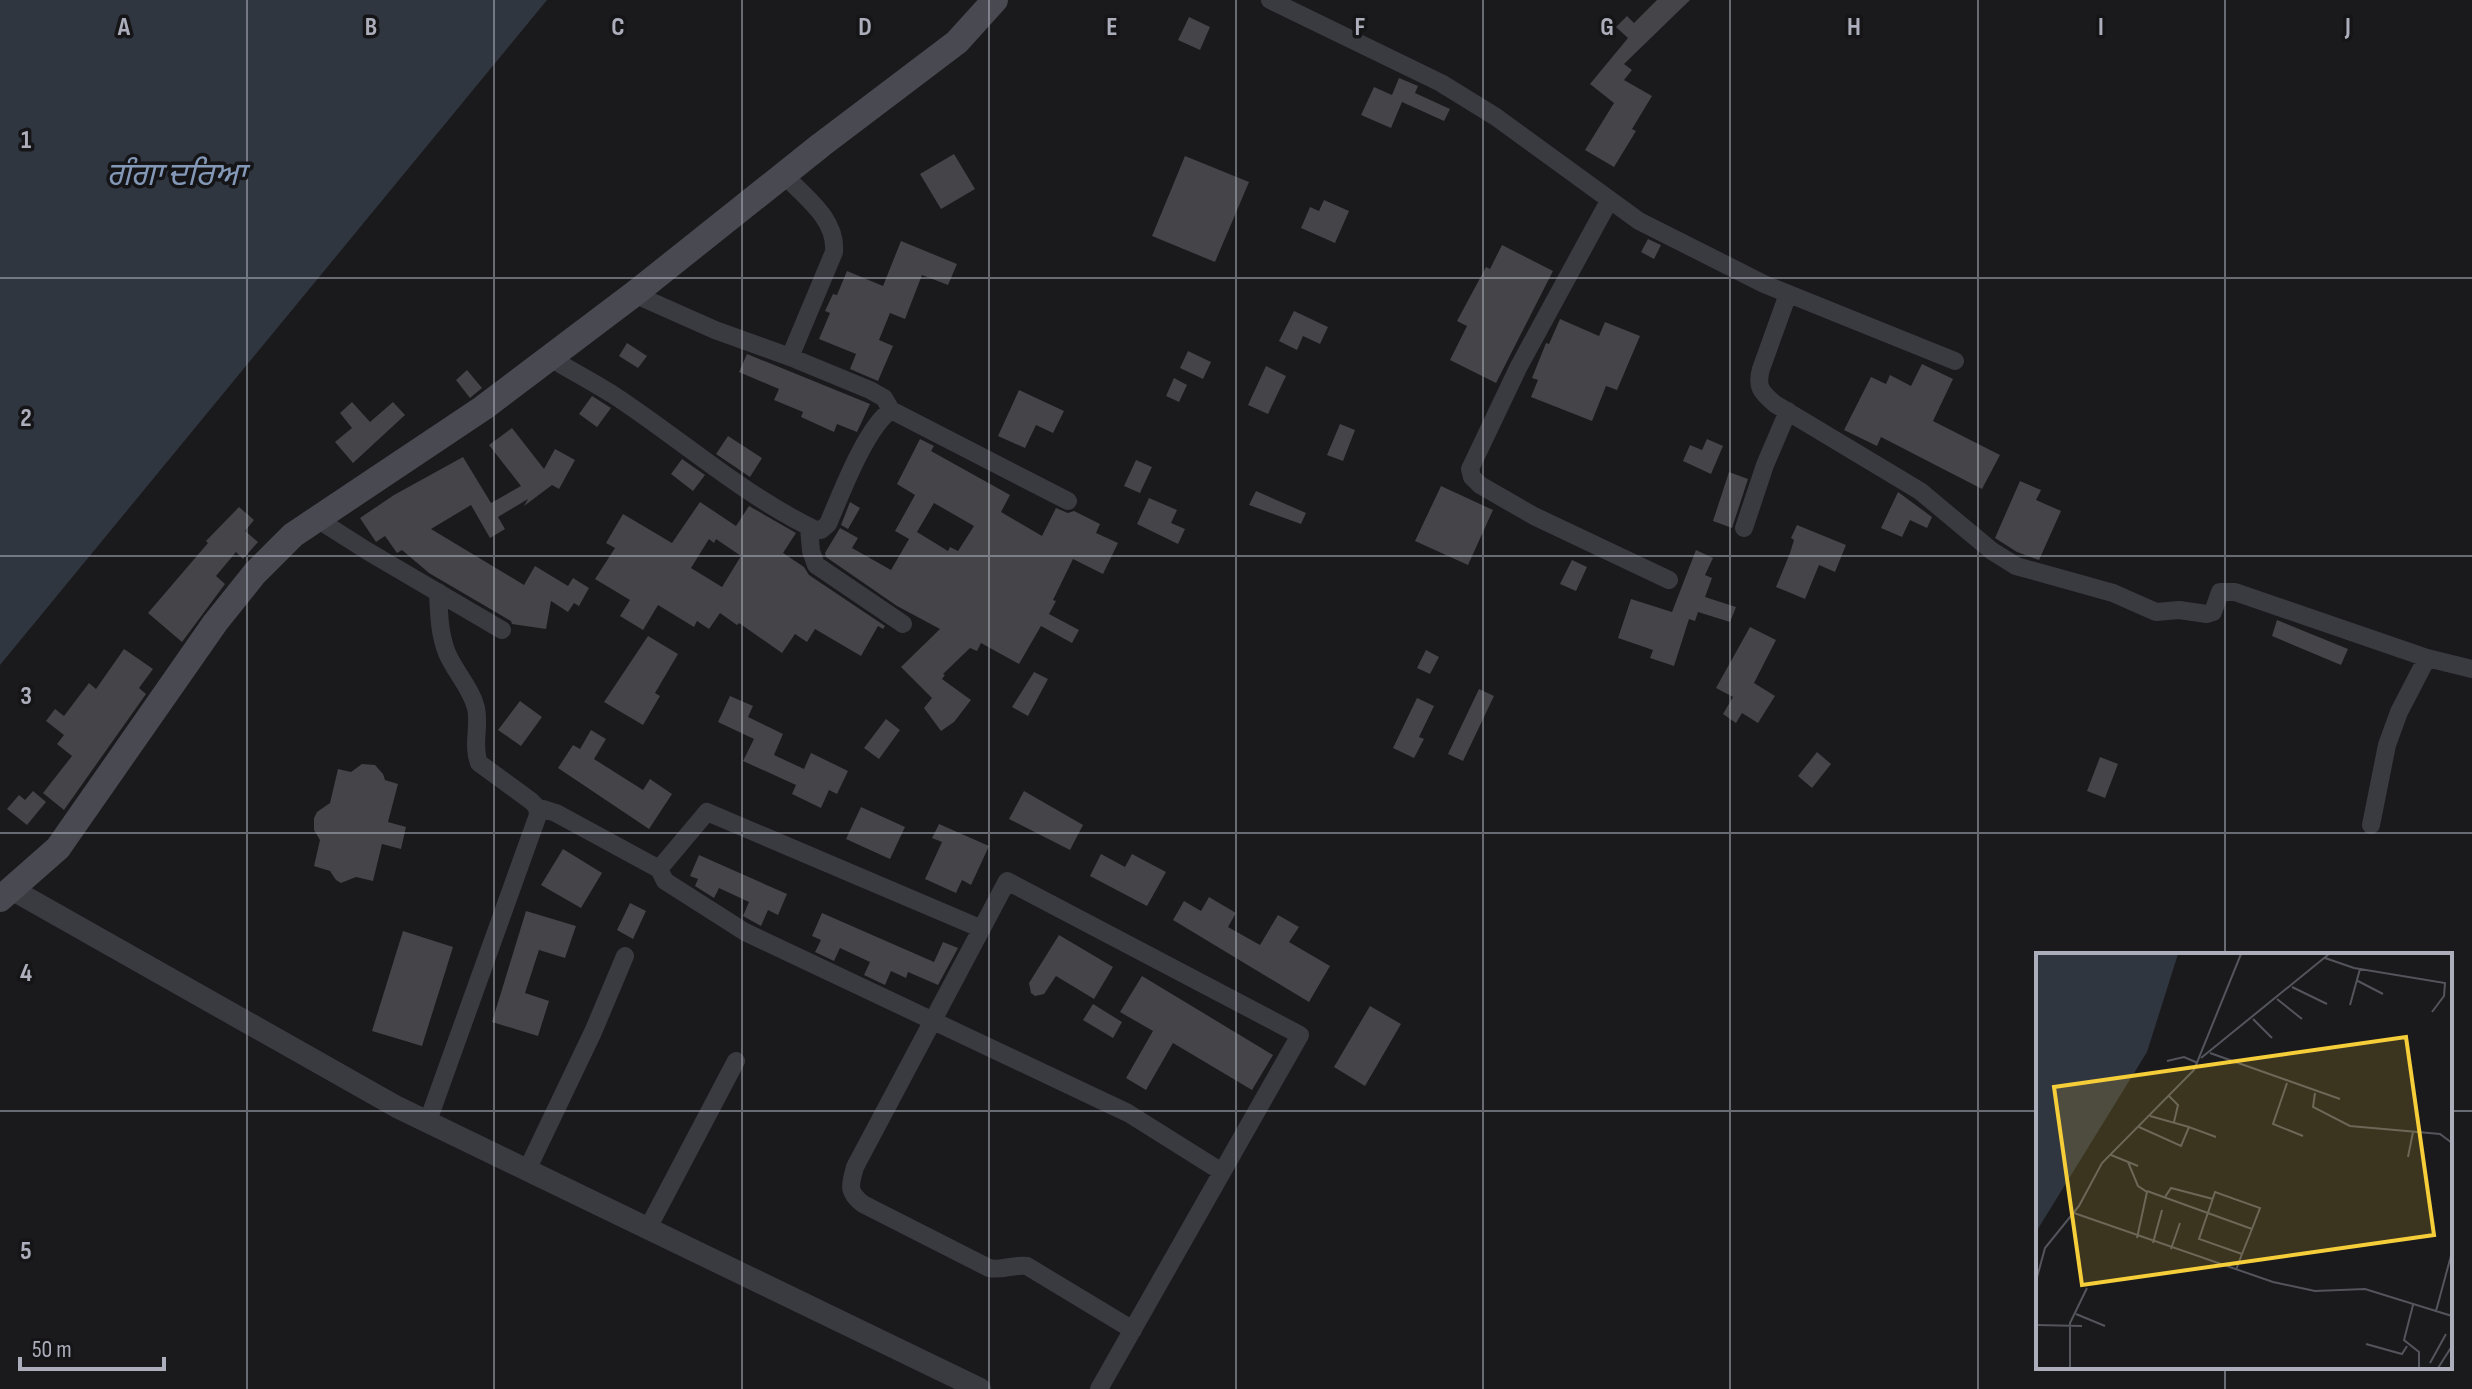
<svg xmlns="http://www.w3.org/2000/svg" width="2472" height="1389" font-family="'Sofia Sans Condensed','Noto Sans Gurmukhi',sans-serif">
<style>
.water{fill:#2f3640}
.building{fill:#444449;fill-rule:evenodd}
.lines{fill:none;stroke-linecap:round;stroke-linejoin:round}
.minor{stroke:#3a3b41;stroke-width:18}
.tertiary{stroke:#3a3b41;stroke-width:22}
.secondary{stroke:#484951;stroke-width:26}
.grid{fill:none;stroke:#acafbb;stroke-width:2;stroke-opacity:0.55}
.labels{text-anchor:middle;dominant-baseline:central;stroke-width:7;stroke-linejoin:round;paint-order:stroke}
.water-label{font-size:32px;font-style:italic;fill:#8398b6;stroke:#151417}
.inset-road{fill:none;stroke:#54555c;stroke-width:2}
.view{fill:#f5ce39;fill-opacity:0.15;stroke:#f5ce39;stroke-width:4}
.inset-edge{fill:none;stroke:#acafbb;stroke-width:4}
.grid-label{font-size:26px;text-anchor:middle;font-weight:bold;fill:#acafbb;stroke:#151417;stroke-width:7;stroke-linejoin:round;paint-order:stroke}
</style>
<rect width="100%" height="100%" fill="#1a191c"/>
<path class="water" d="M0 0H547L0 665Z"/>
<path class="building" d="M1657 0H1690L1624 64 1632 70 1624 80 1652 96 1632 129 1636 131 1614 167 1585 150 1614 103 1590 84 1628 38 1616 27 1627 16 1634 23Z
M1189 17 1210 27 1200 50 1178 40Z
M1399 78 1418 86 1415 93 1450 109 1444 121 1402 102 1391 128 1361 115 1374 87 1392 95Z
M954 154 975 189 941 209 920 174Z
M1185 156 1249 182 1215 262 1152 236Z
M1324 200 1349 211 1335 243 1301 228 1310 207 1319 211Z
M1648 239 1661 245 1654 259 1641 252Z
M901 241 957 264 948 285 922 275 905 319 890 313 879 340 893 346 878 381 850 369 856 354 819 339 830 313 825 311 833 294 837 295 847 271 883 286Z
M1502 245 1553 271 1496 383 1450 360 1467 326 1457 321 1486 267 1490 269Z
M1294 311 1328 327 1320 344 1303 336 1297 350 1279 341Z
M1560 319 1599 336 1605 322 1640 336 1617 390 1606 386 1592 421 1531 397 1538 380 1532 378 1546 343 1549 344Z
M627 343 647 356 638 368 619 356Z
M1188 351 1211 362 1203 379 1180 368Z
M747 354 870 404 857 432 837 424 834 432 801 417 803 412 774 400 779 389 739 372Z
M1922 364 1953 379 1933 421 2000 455 1982 489 1881 437 1877 446 1844 430 1871 377 1886 384 1890 375 1911 386Z
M1266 366 1286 376 1268 414 1248 405Z
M467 370 482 388 470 398 456 380Z
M1174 378 1187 385 1179 402 1166 396Z
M1019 390 1064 411 1053 433 1036 425 1025 448 998 436Z
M592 396 611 408 597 427 579 414Z
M352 402 370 422 393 402 405 415 353 463 335 442 352 428 340 413Z
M1340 424 1355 430 1343 461 1327 455Z
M512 428 544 469 555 449 575 460 559 489 552 485 524 506 528 499 498 517 505 529 490 538 471 505 431 529 524 585 535 566 568 586 573 578 589 588 579 606 574 603 568 612 551 601 546 629 512 624 511 621 429 573 402 550 397 553 385 536 376 542 360 518 394 495 463 457 491 503 521 486 489 445Z
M728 436 762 458 750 477 716 454Z
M920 439 934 446 931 451 1010 495 1001 512 1042 536 1056 508 1068 513 1074 511 1100 524 1096 533 1118 543 1103 574 1073 559 1053 600 1056 601 1049 614 1079 630 1072 643 1041 626 1019 664 981 643 977 651 970 648 943 674 945 675 942 679 971 700 954 722 941 731 924 708 932 698 901 667 940 629 897 606 826 557 825 553 840 528 858 538 852 548 891 570 909 539 895 531 915 495 897 484ZM934 503 974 526 958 551 950 547 948 551 917 532Z
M1707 439 1723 446 1711 474 1683 461 1690 445 1702 450Z
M682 459 705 475 693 491 671 474Z
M1136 460 1152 467 1140 493 1124 486Z
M1729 472 1748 479 1732 528 1713 521Z
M2020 481 2041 490 2036 500 2061 511 2039 560 2017 552 1995 538Z
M1441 486 1493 510 1468 565 1415 541Z
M1256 491 1306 513 1301 524 1249 505Z
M1898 492 1932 517 1927 528 1910 520 1902 537 1881 528Z
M1149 498 1177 510 1171 523 1185 529 1178 544 1137 524Z
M700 502 736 526 749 506 796 533 783 553 804 567 809 575 885 626 883 629 878 626 861 656 815 629 807 642 795 634 782 653 739 623 737 625 720 613 709 629 697 621 694 627 658 605 643 630 620 616 630 600 595 579 615 548 606 543 623 514 672 543ZM709 539 714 543 716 539 741 556 722 587 691 568Z
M850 502 860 508 848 529 841 525Z
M239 507 254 520 245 531 258 542 243 559 236 552 216 576 225 584 182 642 148 613 208 543 206 541Z
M1797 525 1846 545 1835 572 1819 565 1805 599 1776 587 1790 553 1794 540 1791 538Z
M1696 550 1713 558 1705 575 1712 578 1705 597 1736 607 1730 622 1698 612 1695 621 1689 619 1674 666 1650 658 1653 650 1618 638 1631 599 1672 612Z
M1572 560 1587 567 1576 591 1560 584Z
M2277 620 2348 649 2341 665 2272 636Z
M1750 627 1776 640 1754 683 1775 696 1758 723 1742 713 1736 723 1723 714 1733 697 1716 688Z
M648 636 678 654 655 693 660 696 643 725 604 702Z
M124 649 153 669 139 688 146 694 64 810 43 793 72 756 57 744 64 735 46 721 55 709 64 716 89 683 96 689Z
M1426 650 1439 657 1430 674 1417 668Z
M1034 672 1048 679 1028 716 1012 707Z
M1479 689 1494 696 1463 761 1448 754Z
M730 696 753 706 748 717 783 734 774 755 804 769 811 753 848 771 837 794 829 790 821 808 792 794 796 785 743 761 754 739 718 722Z
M1417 698 1434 706 1419 737 1424 739 1414 758 1393 748Z
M520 701 542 717 521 746 498 730Z
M886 719 900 730 879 759 864 748Z
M591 730 606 739 594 759 643 790 650 779 672 794 649 829 558 768 573 745 580 749Z
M1817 752 1831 764 1812 788 1798 776Z
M2100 757 2118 764 2105 798 2087 791Z
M362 764 375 765 383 774 385 780 398 784 388 822 406 827 401 849 382 844 373 881 356 877 341 883 336 880 330 871 314 866 320 840 314 830V818L317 812 330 803 338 769 351 772Z
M33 791 46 802 27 825 7 809 19 795 25 800Z
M1024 791 1083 825 1070 850 1009 819Z
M861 807 905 827 890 859 846 839Z
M939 824 989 846 971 885 962 880 956 893 925 879 942 842 932 838Z
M563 849 602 873 581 908 541 885Z
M1101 854 1125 867 1132 854 1166 872 1147 906 1090 876Z
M699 855 787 894 778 915 768 910 761 926 743 916 749 902 719 888 714 898 695 886 698 879 690 876Z
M1209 897 1236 913 1228 927 1260 945 1278 915 1299 927 1289 942 1330 966 1309 1002 1173 920 1184 901 1201 911Z
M630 903 646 911 633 939 617 930Z
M526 911 576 926 565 958 539 950 525 993 549 1001 538 1036 492 1022Z
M822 913 934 962 943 942 958 948 938 985 908 972 906 978 891 971 885 985 864 975 870 962 840 948 834 961 815 952 821 940 812 936Z
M403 931 453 947 422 1046 372 1031Z
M1059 935 1113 967 1094 999 1056 976 1044 994 1035 996 1031 993 1029 983Z
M1142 976 1273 1055 1252 1090 1173 1043 1146 1090 1126 1078 1153 1031 1120 1012Z
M1093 1004 1122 1022 1113 1038 1083 1020Z
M1370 1006 1401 1024 1365 1086 1334 1067Z"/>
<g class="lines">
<path class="minor" d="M1270 0 1441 83 1496 117 1639 221 1764 284 1955 361
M783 174C805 197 837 219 834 252L790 357
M1609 201 1518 368 1470 469 1472 477 1480 485 1534 516 1669 580
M634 294 715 330 790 357 870 390 884 398 891 410
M1788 294 1761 369C1756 387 1761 392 1775 404L1920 491 1992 551 2016 566 2113 593 2156 612 2179 610 2207 614 2213 612 2220 592H2235L2427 658 2472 669
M548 357C569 369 591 381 612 394 681 439 741 494 816 530H821L828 524C841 494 865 429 891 410L1068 501
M317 519 369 552 502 630
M809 527 811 551 816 565 903 624
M1744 528 1765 465 1788 411
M537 807 556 813 659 869 665 881 745 932 1128 1113 1222 1172
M2371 825 2387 745 2399 712 2427 658
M659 869 707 812 982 929
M428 1121 538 815 537 807 531 801 479 763C472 745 480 727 476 708 471 688 455 672 447 653 439 633 439 612 438 592
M527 1170 593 1032 625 956
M648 1228 736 1061
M1099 1389C1166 1271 1233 1153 1300 1035L1007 881 855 1167C850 1185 847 1192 863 1204L989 1268C1002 1271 1014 1264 1027 1266L1133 1330"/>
<path class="tertiary" d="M13 890 397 1107 980 1389"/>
<path class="secondary" d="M0 899 58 848 215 623 255 573 293 535 483 408 634 294 821 145 957 42 995 0"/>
</g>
<path class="grid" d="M247 0V1389M494 0V1389M742 0V1389M989 0V1389M1236 0V1389M1483 0V1389M1730 0V1389M1978 0V1389M2225 0V955M0 278H2472M0 556H2472M0 833H2472M0 1111H2038M2450 1111H2472M2225 1367V1389"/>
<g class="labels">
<g class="water-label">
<text x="176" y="175">ਗੰਗਾ ਦਰਿਆ</text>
</g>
</g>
<g transform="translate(2036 953)">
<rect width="416" height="416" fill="#1a191c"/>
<path d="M0 1H142L111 99 0 279Z" fill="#2f3640"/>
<path class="inset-road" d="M289 5 318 15 409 30 408 43 396 59M320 27 347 41M256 34 291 51M241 46 266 66M314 52 324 16M217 66 236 85M174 100 304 146M165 105 293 1M131 108 148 104 162 110M251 130 237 171 267 183M279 140 277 154 314 173 404 181 416 190M133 143 142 152 138 169M114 163 153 174M103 174 145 193 153 174 180 184M75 202 102 213M372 204 377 179M92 209 102 233 111 239 101 285M111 238 216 276M129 244 135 235 177 246M38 260 237 329 279 338 329 336 416 363M117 290 126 257M135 296 144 270M200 317 206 301 216 276 224 255 179 239 163 286 206 301M0 328 9 295 43 253 66 210 158 117 205 1M377 352 368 387 383 399V415M400 358 416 299M40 361 69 373M0 372 46 373M330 391 366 401 371 393M394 410 410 381M34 415V370L51 335M402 415 416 393"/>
<path class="view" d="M370 84 398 282 46 332 18 134Z"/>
<rect width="416" height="416" class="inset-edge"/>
</g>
<g class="grid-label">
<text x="124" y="35">A</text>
<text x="371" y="35">B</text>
<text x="618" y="35">C</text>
<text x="865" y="35">D</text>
<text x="1112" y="35">E</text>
<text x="1360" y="35">F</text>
<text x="1607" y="35">G</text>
<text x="1854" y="35">H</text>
<text x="2101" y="35">I</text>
<text x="2348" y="35">J</text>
<text x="26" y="148">1</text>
<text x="26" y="426">2</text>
<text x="26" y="704">3</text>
<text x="26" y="981">4</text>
<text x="26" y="1259">5</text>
</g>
<path d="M20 1357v12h144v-12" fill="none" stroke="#acafbb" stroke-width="4"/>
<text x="32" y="1357" font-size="24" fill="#acafbb" stroke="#151417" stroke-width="6" paint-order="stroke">50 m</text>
</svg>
